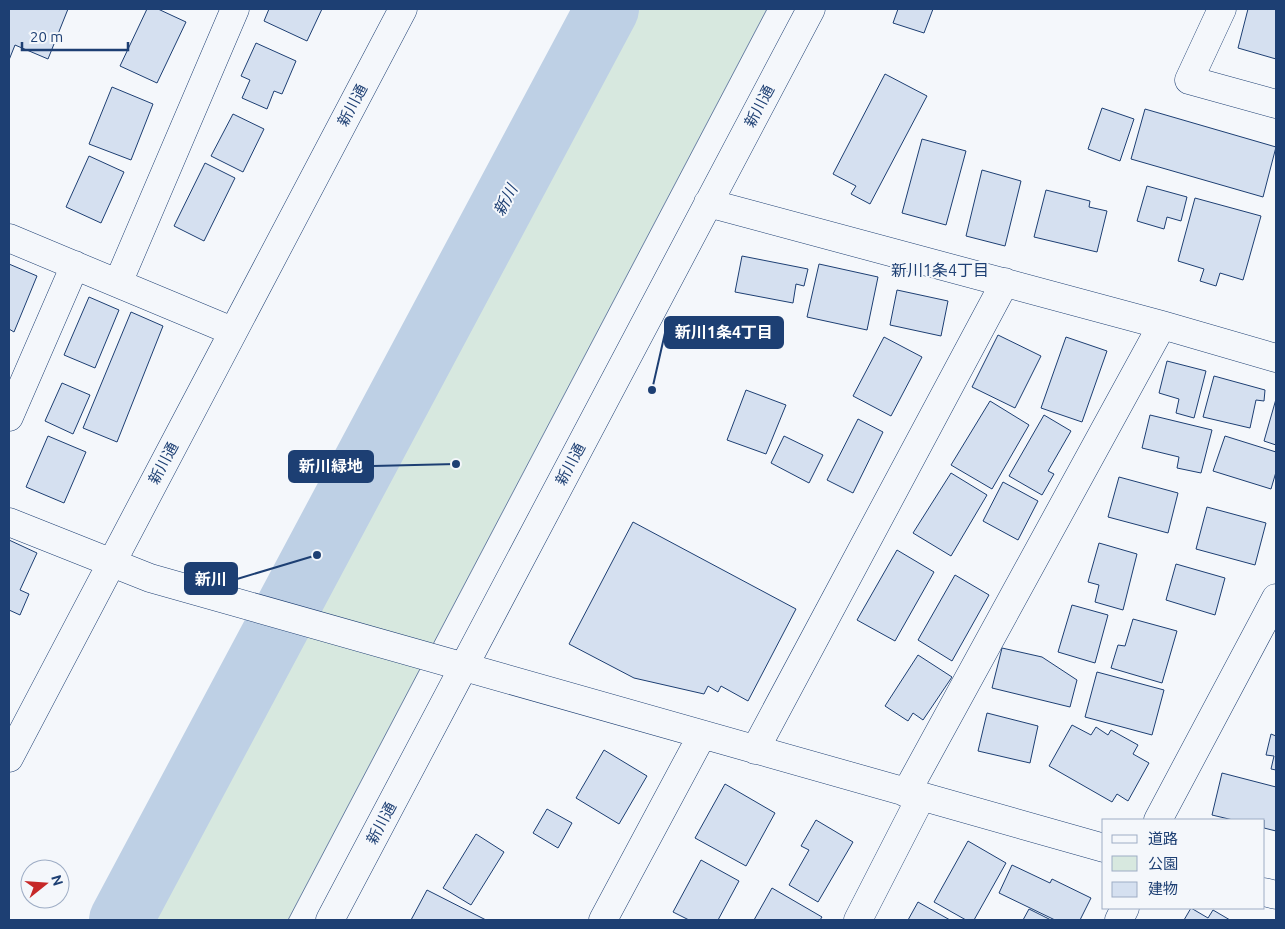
<svg xmlns="http://www.w3.org/2000/svg" width="1285" height="929" font-family="Ubuntu,'Noto Sans JP',sans-serif">
<style>
.green{fill:#d7e8df;stroke:#687fa3}
.lines{fill:none;stroke-linecap:round;stroke-linejoin:round}
.river{stroke:#bed0e5;stroke-width:64}
.building{fill:#d5e0f0;stroke:#1d3f73}
.minor-casing{stroke:#1d3f73;stroke-width:29}
.minor{stroke:#f4f7fb;stroke-width:28}
.labels{text-anchor:middle;dominant-baseline:central;stroke-width:4;stroke-linejoin:round;paint-order:stroke}
.street-label{font-size:15px;fill:#1d3f73;stroke:#f4f7fb}
.water-label{font-size:16px;font-style:italic;fill:#1d3f73;stroke:#f4f7fb}
.neighbourhood-label{font-size:16px;fill:#1d3f73;stroke:#f4f7fb}
.leader{fill:none;stroke:#1d3f73;stroke-width:2}
.callout-dot{fill:#1d3f73;stroke:#f4f7fb;stroke-width:2}
.callout{fill:#1d3f73;stroke:#1d3f73;stroke-width:2}
.callout-label{font-size:16px;text-anchor:middle;font-weight:bold;fill:#fff}
</style>
<rect width="100%" height="100%" fill="#f4f7fb"/>
<path class="green" d="M628 9H767L288 920H142Z"/>
<g class="lines">
<path class="river" d="M121 920 607 9"/>
</g>
<path class="building" d="M9 9H68L48 59 15 45 9 60Z
M147 9H158L186 22 157 83 120 66Z
M269 9H322L307 41 264 21Z
M898 9H933L924 33 893 23Z
M1248 9H1276V59L1238 48Z
M256 43 296 61 282 94 274 91 267 109 242 98 250 80 241 76Z
M885 74 927 96 870 204 851 194 856 186 833 174Z
M112 87 153 104 131 160 89 144Z
M1102 108 1134 119 1120 161 1088 149Z
M1145 109 1276 147 1263 197 1131 159Z
M233 114 264 129 243 172 211 156Z
M922 139 966 151 946 225 902 213Z
M89 156 124 172 101 223 66 207Z
M205 163 235 178 204 241 174 226Z
M982 170 1021 181 1005 246 966 236Z
M1147 186 1187 197 1181 221 1167 217 1164 229 1137 221Z
M1046 190 1090 201 1089 207 1107 211 1097 252 1034 237Z
M1195 198 1261 216 1243 280 1220 273 1216 286 1200 281 1204 269 1178 261Z
M742 256 808 269 804 286 796 284 793 303 735 292Z
M9 264 37 276 14 332 9 329Z
M819 264 878 277 867 330 807 317Z
M897 290 948 301 941 336 890 325Z
M89 297 119 310 95 368 64 355Z
M131 312 163 326 117 442 83 428Z
M998 335 1041 356 1015 408 972 387Z
M884 337 922 357 891 416 853 396Z
M1066 337 1107 351 1082 422 1041 408Z
M1167 361 1206 371 1194 418 1176 413 1179 399 1159 393Z
M1214 376 1265 390 1264 401 1256 400 1250 428 1203 417Z
M62 383 90 395 73 434 45 421Z
M746 390 786 405 766 454 727 440Z
M1276 399V445L1264 441Z
M990 401 1029 425 992 489 951 465Z
M1044 415 1071 431 1048 471 1054 474 1042 495 1009 476Z
M1150 415 1212 430 1201 473 1177 468 1179 457 1142 448Z
M858 419 883 432 853 493 827 480Z
M48 436 86 452 64 503 26 487Z
M784 436 823 455 809 483 771 463Z
M1225 436 1276 452V472L1271 489 1213 471Z
M951 473 987 495 951 556 913 533Z
M1119 477 1178 493 1168 533 1108 517Z
M1003 482 1038 501 1018 540 983 521Z
M1207 507 1266 523 1255 565 1196 549Z
M633 522 796 609 748 701 721 686 718 692 708 686 704 694 634 678 569 644Z
M9 540 37 553 20 590 29 594 20 615 9 610Z
M1099 543 1137 554 1123 610 1095 602 1099 585 1088 582Z
M897 550 934 572 895 641 857 620Z
M1176 564 1225 578 1215 615 1166 600Z
M955 575 989 595 952 661 918 640Z
M1072 605 1108 615 1095 663 1058 652Z
M1133 619 1177 631 1162 683 1111 668 1118 645 1125 646Z
M1002 648 1042 657 1077 680 1070 707 992 688Z
M918 655 952 677 923 720 913 713 908 721 885 706Z
M1097 672 1164 690 1152 735 1085 717Z
M987 713 1038 726 1030 763 978 751Z
M1072 725 1091 735 1096 727 1108 735 1111 730 1138 745 1133 754 1149 763 1128 801 1117 794 1112 802 1049 766Z
M1271 734 1276 736V770L1271 769 1274 756 1266 755Z
M604 750 647 776 619 824 576 798Z
M1222 773 1276 787V831L1264 828V820H1233L1212 815Z
M725 784 775 813 746 866 695 838Z
M547 809 572 823 558 848 533 833Z
M816 820 853 842 818 902 789 885 809 850 801 846Z
M476 834 504 852 471 905 443 888Z
M968 841 1006 863 974 920H966L934 902Z
M701 860 739 881 718 920H689L673 912Z
M1012 865 1050 883 1052 879 1091 898 1080 920H1055L999 893Z
M772 888 822 917 820 920H754Z
M427 890 486 920H411Z
M918 902 950 920H908Z
M1191 908 1208 918 1213 910 1230 920H1184Z
M1029 909 1051 920H1023Z"/>
<g class="lines">
<g class="minor-casing">
<path id="minor" d="M1222 9 1189 80 1276 104
M708 203 1162 325 1276 358
M9 238 232 331
M118 283 235 9
M9 417 75 265
M9 522 150 578 1104 848
M755 750 1005 282
M9 758 403 9
M906 793 1162 325
M1158 820 1276 598
M1264 892 1276 895
M330 920 811 9
M603 920 702 735
M858 920 921 797
M1119 920 1125 908"/>
</g>
<use href="#minor" class="minor"/>
</g>
<g class="labels">
<g class="street-label">
<text transform="translate(352 105) rotate(-62)">新川通</text>
<text transform="translate(759 106) rotate(-62)">新川通</text>
<text transform="translate(163 463) rotate(-62)">新川通</text>
<text transform="translate(570 464) rotate(-62)">新川通</text>
<text transform="translate(381 823) rotate(-62)">新川通</text>
</g>
<g class="water-label">
<text transform="translate(505 200) rotate(-62)">新川</text>
</g>
<g class="neighbourhood-label">
<text x="940" y="270">新川1条4丁目</text>
</g>
</g>
<path class="leader" d="M652 390L665 333M456 464L373 466M317 555L237 579"/>
<g class="callout-dot">
<circle cx="652" cy="390" r="5"/>
<circle cx="456" cy="464" r="5"/>
<circle cx="317" cy="555" r="5"/>
</g>
<g class="callout">
<rect x="665" y="317" width="118" height="31" rx="5"/>
<rect x="289" y="451" width="84" height="31" rx="5"/>
<rect x="185" y="563" width="52" height="31" rx="5"/>
</g>
<g class="callout-label">
<text x="724" y="338">新川1条4丁目</text>
<text x="331" y="472">新川緑地</text>
<text x="211" y="585">新川</text>
</g>
<rect width="1285" height="929" fill="none" stroke="#1d3f73" stroke-width="20"/>
<rect x="1102" y="819" width="162" height="90" fill="#f4f7fb" stroke="#9eadc5"/>
<rect x="1112" y="835" width="25" height="8" fill="#f4f7fb" stroke="#9eadc5"/>
<text x="1148" y="844" font-size="15" fill="#1d3f73">道路</text>
<rect x="1112" y="856" width="25" height="15" fill="#d7e8df" stroke="#9eadc5"/>
<text x="1148" y="869" font-size="15" fill="#1d3f73">公園</text>
<rect x="1112" y="882" width="25" height="15" fill="#d5e0f0" stroke="#9eadc5"/>
<text x="1148" y="894" font-size="15" fill="#1d3f73">建物</text>
<g transform="translate(45 884) rotate(73)"><circle r="24" fill="#f4f7fb" stroke="#9eadc5"/>
<path d="M0-4L9 19L0 12L-9 19Z" fill="#c62828"/>
<text y="-8" font-size="14" font-weight="bold" text-anchor="middle" fill="#1d3f73">N</text>
</g>
<path d="M22 42v8h106v-8" fill="none" stroke="#1d3f73" stroke-width="2.5"/>
<text x="30" y="42" font-size="15" fill="#1d3f73" stroke="#f4f7fb" stroke-width="4" paint-order="stroke">20 m</text>
</svg>
